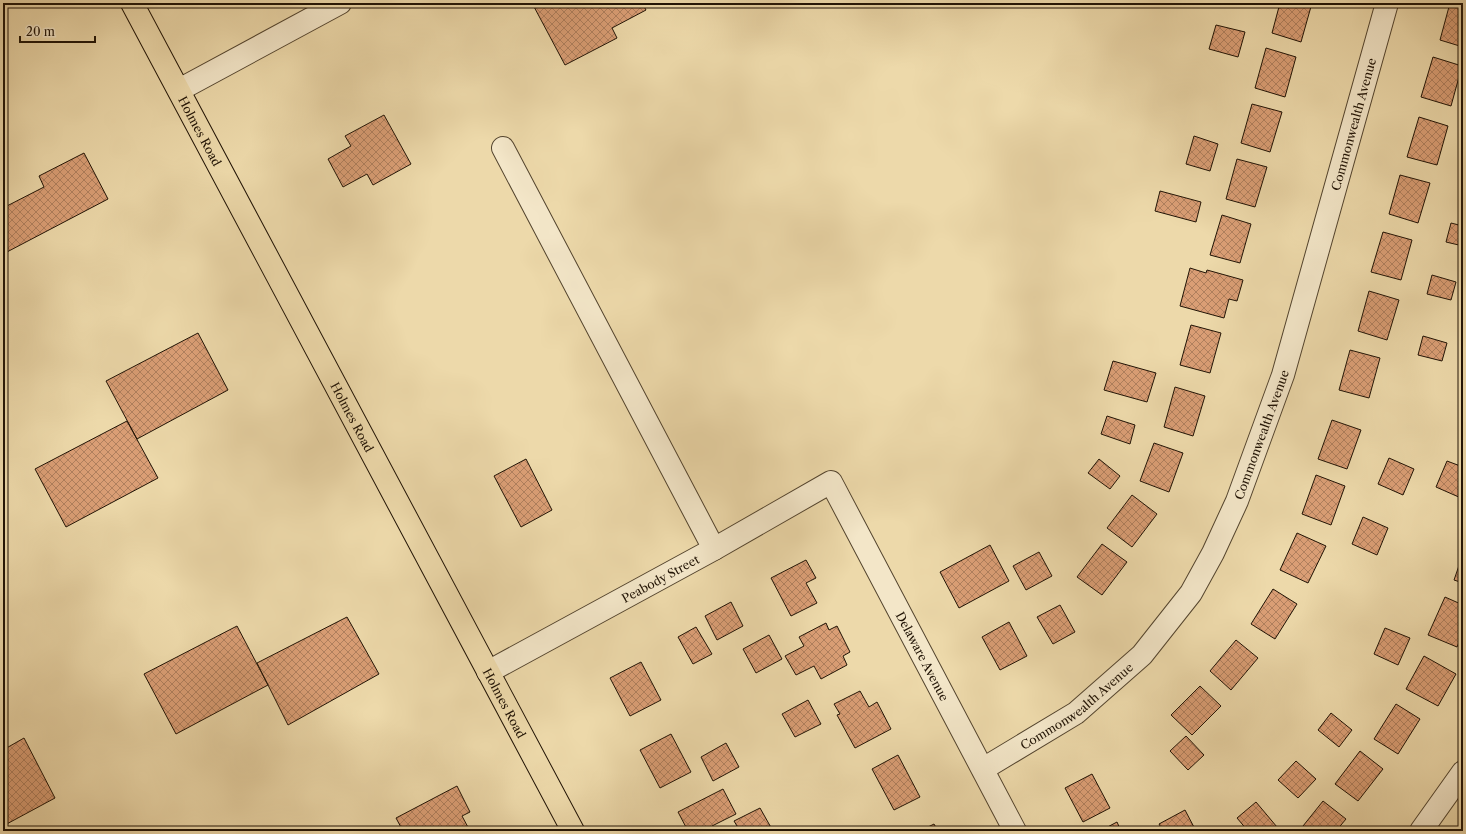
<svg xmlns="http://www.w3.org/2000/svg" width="1466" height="834" font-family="'Libre Caslon Text',serif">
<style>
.building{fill:url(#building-cross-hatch);stroke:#201305}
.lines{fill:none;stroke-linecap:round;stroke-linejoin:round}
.minor-casing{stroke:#53442e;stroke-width:24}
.major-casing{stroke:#201305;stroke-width:24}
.minor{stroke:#f3e6c8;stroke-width:22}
.major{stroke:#edd9aa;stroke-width:22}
.labels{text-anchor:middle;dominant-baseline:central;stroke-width:4;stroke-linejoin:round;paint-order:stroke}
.street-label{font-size:12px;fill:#201305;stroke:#f3e6c8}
</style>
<defs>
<pattern id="building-cross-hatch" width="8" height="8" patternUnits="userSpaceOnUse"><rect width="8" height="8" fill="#da9e75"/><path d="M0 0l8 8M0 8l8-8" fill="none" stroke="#b0805e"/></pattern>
</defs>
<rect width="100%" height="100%" fill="#edd9aa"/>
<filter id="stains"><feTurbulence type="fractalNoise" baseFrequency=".005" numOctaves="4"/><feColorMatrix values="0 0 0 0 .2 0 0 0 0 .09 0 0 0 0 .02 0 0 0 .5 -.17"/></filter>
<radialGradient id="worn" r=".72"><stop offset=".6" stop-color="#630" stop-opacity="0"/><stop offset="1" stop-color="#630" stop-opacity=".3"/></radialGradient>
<path class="building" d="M4 3H14L7 7Z
M532 3H642L646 10 612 28 617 38 565 65Z
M1280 3H1312L1301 42 1272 33Z
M1450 3 1463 4V47L1440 40Z
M1216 25 1245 32 1238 57 1209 49Z
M1266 48 1296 57 1285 97 1255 88Z
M1433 57 1462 66 1451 106 1421 97Z
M1252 104 1282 112 1270 152 1241 143Z
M384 115 411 164 373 185 367 174 343 187 328 159 351 146 345 136Z
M1419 117 1448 126 1437 165 1407 157Z
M1194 136 1218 144 1210 171 1186 164Z
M84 153 108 199 5 253 3 249V208L44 187 39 176Z
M1237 159 1267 167 1255 207 1226 199Z
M1400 175 1430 183 1418 223 1389 214Z
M1160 191 1201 202 1196 222 1155 211Z
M1222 215 1251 224 1240 263 1210 255Z
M1451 223 1463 226V246L1446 242Z
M1383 232 1412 240 1401 280 1371 272Z
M1190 268 1206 273 1207 270 1243 280 1237 301 1229 299 1224 318 1180 306Z
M1432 275 1456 282 1451 300 1427 294Z
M1369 291 1399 300 1387 340 1358 331Z
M1191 325 1221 333 1210 373 1180 365Z
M198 333 228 390 137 439 106 381Z
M1423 336 1447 343 1442 361 1418 355Z
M1350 350 1380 358 1369 398 1339 390Z
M1113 361 1156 373 1147 402 1104 390Z
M1175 387 1205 396 1193 436 1164 427Z
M1107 416 1135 425 1130 444 1101 434Z
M1332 420 1361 430 1347 469 1318 459Z
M127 421 158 478 66 527 35 469Z
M1154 443 1183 453 1169 492 1140 481Z
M1389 458 1414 469 1403 495 1378 484Z
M526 459 552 510 521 527 494 476Z
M1099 459 1120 476 1110 489 1088 473Z
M1447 461 1463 467V493L1461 498 1436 487Z
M1316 475 1345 486 1331 525 1302 514Z
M1132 495 1157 514 1132 547 1107 528Z
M1363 517 1388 528 1377 555 1352 544Z
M1297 533 1326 546 1308 583 1280 570Z
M1102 544 1127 562 1102 595 1077 577Z
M990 545 1009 581 959 608 940 572Z
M1039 552 1052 576 1026 590 1013 566Z
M1463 554V583L1454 580Z
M806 560 816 578 806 583 817 603 791 616 771 578Z
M1273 589 1297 604 1275 639 1251 624Z
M1445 597 1463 605V632L1457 647 1428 635Z
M731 602 743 626 717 640 705 616Z
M1060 605 1075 632 1053 644 1037 617Z
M347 617 379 674 288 725 257 663Z
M1009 622 1027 656 1000 670 982 637Z
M826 623 829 630 837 626 850 652 843 656 847 665 821 679 814 666 796 675 785 656 804 646 799 637Z
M237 626 268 685 176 734 144 674Z
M696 627 712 654 693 664 678 637Z
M1385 628 1410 638 1398 665 1374 654Z
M769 635 782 659 756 673 743 649Z
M1236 640 1258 658 1231 690 1210 671Z
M1424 656 1456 674 1438 706 1406 689Z
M641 662 661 700 630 716 610 678Z
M1200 686 1221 706 1192 735 1171 715Z
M860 691 869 707 877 702 891 729 855 748 837 715 840 714 834 704Z
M808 700 821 724 795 737 782 714Z
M1396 704 1420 719 1398 754 1374 739Z
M1331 713 1352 730 1339 747 1318 730Z
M671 734 691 772 660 788 640 750Z
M1186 736 1204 755 1188 770 1170 751Z
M24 738 55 798 3 826V750Z
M726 743 739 767 713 781 701 757Z
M1360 751 1383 769 1358 801 1335 784Z
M898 755 920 797 894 810 872 769Z
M1296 761 1316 779 1298 798 1278 780Z
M1092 774 1110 808 1083 822 1065 788Z
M457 786 470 812 462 816 470 831H403L396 818Z
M723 789 736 814 712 826 715 831H688L678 812Z
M1323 801 1346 819 1336 831H1299Z
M1256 802 1277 827 1272 831H1248L1237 818Z
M760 808 773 831H740L734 821Z
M1185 810 1196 831H1163L1159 824Z
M1117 822 1121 831H1100Z
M934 824 938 831H920Z
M887 827 890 831H879Z"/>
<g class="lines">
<g class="minor-casing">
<g id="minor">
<path d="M179 90 340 3"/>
<path d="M503 148 714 549"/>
<path id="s1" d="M488 672 714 549 831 482 1015 831"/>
<path id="s2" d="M983 769 1076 713 1142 655 1191 593 1213 553 1237 501 1283 375 1387 3"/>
<path d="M1421 831 1463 772"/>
</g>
</g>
<g class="major-casing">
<g id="major">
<path id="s3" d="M132 3 573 831"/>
</g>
</g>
<use href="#minor" class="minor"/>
<use href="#major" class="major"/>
</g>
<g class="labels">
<g class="street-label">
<text stroke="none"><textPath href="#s2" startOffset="773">Commonwealth Avenue</textPath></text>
<text stroke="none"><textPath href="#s3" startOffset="145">Holmes Road</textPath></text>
<text stroke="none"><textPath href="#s3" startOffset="469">Holmes Road</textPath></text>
<text stroke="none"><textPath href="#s2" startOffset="449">Commonwealth Avenue</textPath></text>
<text stroke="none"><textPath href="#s1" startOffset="196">Peabody Street</textPath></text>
<text stroke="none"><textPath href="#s1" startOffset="589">Delaware Avenue</textPath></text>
<text stroke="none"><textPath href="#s3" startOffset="793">Holmes Road</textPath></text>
<text stroke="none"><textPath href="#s2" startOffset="113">Commonwealth Avenue</textPath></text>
</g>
</g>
<rect width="1466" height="834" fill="none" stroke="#edd9aa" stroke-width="16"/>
<rect x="4" y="4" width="1458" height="826" fill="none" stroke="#201305" stroke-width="2"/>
<rect x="8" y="8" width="1450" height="818" fill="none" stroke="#201305"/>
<path d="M20 36v6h75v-6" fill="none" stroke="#201305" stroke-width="2"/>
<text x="26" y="36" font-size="12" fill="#201305" stroke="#f3e6c8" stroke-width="3" paint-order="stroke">20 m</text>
<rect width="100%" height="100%" filter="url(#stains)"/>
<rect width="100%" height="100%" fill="url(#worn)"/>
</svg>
